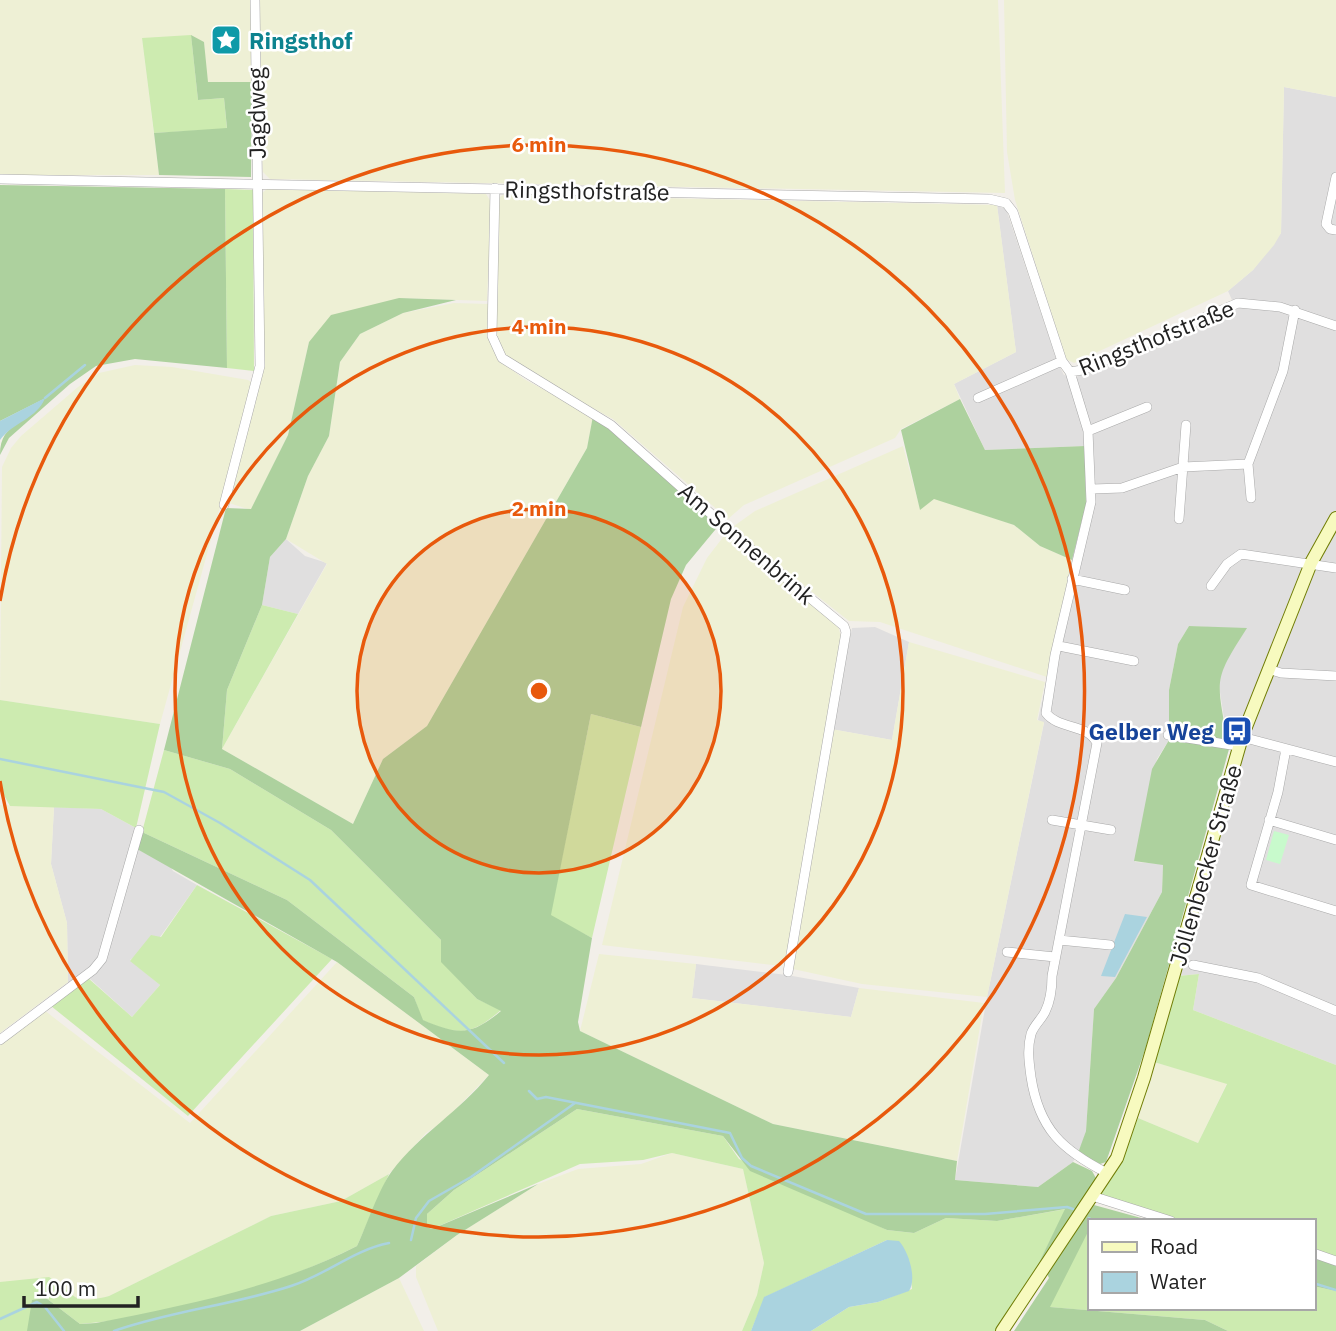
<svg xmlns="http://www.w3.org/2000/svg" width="1336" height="1331" font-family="'IBM Plex Sans',sans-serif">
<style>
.residential{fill:#e0dfdf}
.farmland{fill:#eef0d5}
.grass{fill:#cdebb0}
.forest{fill:#add19e}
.park{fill:#c8facc}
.water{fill:#aad3df}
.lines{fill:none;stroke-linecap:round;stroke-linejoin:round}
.stream{stroke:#aad3df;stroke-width:2.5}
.minor-casing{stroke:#a9a9a9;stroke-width:10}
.secondary-casing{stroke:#707d05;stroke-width:14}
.minor{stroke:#fff;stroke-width:9}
.secondary{stroke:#f7fabf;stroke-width:12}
.ring{fill:none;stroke:#e8590c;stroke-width:3.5}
.labels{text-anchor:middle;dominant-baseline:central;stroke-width:5;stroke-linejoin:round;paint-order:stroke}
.culture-label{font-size:23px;font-weight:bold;fill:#0d838f;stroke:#fff;text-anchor:start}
.street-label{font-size:23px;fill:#222;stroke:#fff}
.transit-label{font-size:23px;font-weight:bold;fill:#164399;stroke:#fff;text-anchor:end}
.centre{fill:#e8590c;stroke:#fff;stroke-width:3.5}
.ring-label{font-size:21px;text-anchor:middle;font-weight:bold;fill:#e8590c;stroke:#fff;stroke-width:5;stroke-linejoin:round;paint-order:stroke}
</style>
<rect width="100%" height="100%" fill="#f2efe9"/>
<path class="residential" d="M1284 87 1336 97V1065L1193 1010 1199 974 1178 976 1240 750 1227 738 1218 679 1221 668 1246 629 1189 626 1178 644 1169 690V740L1157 759 1135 862 1163 864 1162 892 1116 978 1094 1009 1086 1131 1082 1144 1073 1162 1038 1187 955 1180 987 997 1044 723 1038 720 1077 536 1086 504 1084 446 985 450 954 384 1016 352 997 205 1006 209 1057 361 1064 375 1076 377 1236 309 1228 291 1253 270 1281 233Z
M286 539 305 556 327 563 298 614 262 605 270 557Z
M875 627 909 642 892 740 831 729 852 628Z
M54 807 101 809 136 828 137 849 170 865 173 871 197 885 160 937 130 960 160 985 132 1017 89 978 75 988 68 982 67 923 51 864Z
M696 964 787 975 859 988 851 1017 692 998Z"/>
<path class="farmland" d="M0 0H252V82H207L204 42 142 38 159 175H0Z
M260 0H998L1005 193 270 179 263 172 261 135Z
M1004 0H1336V97L1284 87 1281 233 1274 245 1253 270 1228 291 1074 363 1066 359 1015 200 1007 152Z
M267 189 486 194 491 202 487 301 399 298 309 342 288 435 251 510 229 503 261 373 262 193Z
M503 195 997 205 1016 352 954 384 960 399 901 429 895 438 744 505 728 519 613 419 524 371 506 356 495 335 499 198Z
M454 303 489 304V337L499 360 524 379 593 416 587 448 427 726 383 759 353 824 222 749 327 564 286 539 308 476 329 436 340 362 360 334 403 313Z
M135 365 172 367 248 380 254 384 160 724 0 700 2 467 11 448 21 436 78 387 99 373Z
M903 446 920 509 934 498 1014 525 1040 546 1072 560 1047 677 880 622 849 621 750 543 734 526 755 511Z
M727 532 748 554 838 625 841 637 788 957 781 966 602 945 683 607 707 558Z
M909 642 1045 682 1037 720 1044 722 987 997 862 984 793 969 831 729 892 740Z
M0 805 54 807 51 864 67 923 68 982 0 1033Z
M599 954 696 964 692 998 851 1017 859 988 984 1003 957 1161 773 1124 580 1031Z
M337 962 489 1075 444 1121 426 1133 389 1174 341 1201 271 1216 109 1296 87 1302 76 1300 59 1283 0 1282V1044L44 1010 190 1123Z
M1154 1062 1227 1083 1198 1143 1138 1118Z
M672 1153 743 1169 764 1263 757 1295 742 1331H438L416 1277V1266L457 1235 538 1184 578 1169 641 1164Z
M399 1278 424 1331H300Z"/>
<path class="grass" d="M191 35 198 100 224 98 227 129 154 133 142 38Z
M225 189 253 190 254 371 227 368Z
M262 605 298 614 222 749 227 690Z
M0 700 160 724 136 828 101 809 10 806 0 788Z
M591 714 641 727 592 938 550 916Z
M164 750 230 769 331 830 441 940 442 962 477 999 501 1010C471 1036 458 1036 422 1020L414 997 287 900 142 832Z
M197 885 332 959 188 1116 51 1006 88 978 132 1017 160 985 130 961 151 935 161 937Z
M1199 974 1193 1010 1336 1065V1257L1313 1250V1221H1177L1103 1198 1101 1194 1121 1162 1138 1118 1198 1143 1227 1084 1154 1062 1178 976Z
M577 1109 723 1136 739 1159 887 1230 914 1233 946 1218 997 1221 1066 1209 1034 1273 995 1331H811L849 1307 878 1302 912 1289 909 1260 887 1240 765 1297 751 1331H742L757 1295 764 1263 743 1169 672 1153 643 1160 580 1164 432 1229 427 1227V1214L454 1190Z
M389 1174 357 1246C277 1287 170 1317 80 1324L46 1298 28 1331H0V1282L49 1277C79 1295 69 1306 109 1296L271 1216 341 1201Z
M1089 1229V1308H1313V1286L1336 1291V1331H1228L1205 1320 1049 1307Z"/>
<path class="forest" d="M191 35 204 42 208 82H252L251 177 159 175 154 133 227 128 224 98 198 100Z
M0 185 225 189 227 368 135 359 96 366 70 384 9 438 0 455C0 419 31 426 44 399L0 421Z
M399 298 456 300 403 313 360 334 340 362 329 436 308 476 286 539 270 557 262 605 227 690 222 749 353 824 383 759 427 726 587 448 593 416 610 427 720 524 686 565 671 599 641 727 591 714 551 915 592 938 578 1022 580 1031 773 1124 957 1161 955 1180 1038 1187 1073 1162 1092 1171 1097 1180 1034 1273 1065 1209 997 1221 946 1218 914 1233 887 1230 750 1171 723 1136 577 1109 454 1190 427 1214V1227L432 1229 538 1184 457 1235 399 1278 300 1331H27L32 1300 46 1298 80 1324 96 1323C186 1305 275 1288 357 1246 367 1225 379 1188 392 1171 420 1134 460 1111 489 1075L337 962 137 849 142 832 287 900 414 997 423 1020C458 1035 471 1036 501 1011L477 999 441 962V940L331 830 230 769 164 750 226 508 251 509 288 435 309 342 331 315Z
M960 399 985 450 1085 446 1086 504 1072 560 1040 546 1014 525 934 499 920 510 901 430Z
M1189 626 1247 628C1214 680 1216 677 1227 738L1231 742 1146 1047 1106 1162 1100 1164 1078 1153 1086 1131 1094 1009 1116 978 1162 892 1163 865 1134 861 1152 769 1169 740V690L1178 644Z
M1094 1205 1152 1221H1089V1230L1050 1307 1205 1320 1228 1331H1014L1049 1278 1047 1274Z
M1313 1256 1336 1264V1291L1313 1286Z"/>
<path class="park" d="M1274 831 1289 835 1280 864 1266 860Z"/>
<path class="water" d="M45 398C38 418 12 423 0 440V421Z
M1125 914 1147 917 1115 977 1101 976Z
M887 1240 899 1241C909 1252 917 1279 909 1291L878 1302 849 1307 811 1331H751L764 1297Z"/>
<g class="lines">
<path class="stream" d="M45 398 85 365
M0 759 164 792 220 823 310 880 504 1063
M529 1091 537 1099 546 1097 730 1133 742 1158 751 1166 866 1214H985L1067 1207 1073 1209
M1089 1218 1093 1221
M411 1240 416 1218 429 1201 471 1177 575 1103
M1313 1283 1336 1290
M0 1319 37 1302 45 1307 64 1331
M114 1331C171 1311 233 1305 291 1286 326 1275 353 1250 389 1243"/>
<g class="minor-casing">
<path id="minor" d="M1336 177 1326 224 1330 229 1336 230
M0 179 989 199 1006 203 1013 212 1062 361 1070 372 1082 370 1238 303 1280 307 1336 326
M495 188 492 336 502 358 611 425 746 545 844 626 846 632 788 972
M1070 372 1088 431 1091 502 1055 655 1046 713C1059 730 1087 723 1097 743L1052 976C1052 989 1051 1000 1045 1012 1041 1020 1034 1025 1031 1034 1027 1049 1029 1062 1031 1077 1039 1129 1062 1150 1107 1173
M978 398 1062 361
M1088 431 1147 407
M1248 464 1251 498
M1092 489 1122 488 1183 467 1248 464 1283 371 1295 310
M224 505 260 366 255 0
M1179 519 1186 425
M1072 579 1125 590
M1211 586 1227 564 1241 554 1336 568
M1059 646 1134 661
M1268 669 1281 673 1336 676
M1168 735 1238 746
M1242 737 1336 762
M1286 749 1278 792 1251 885 1336 911
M1052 820 1111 830
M1269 820 1336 840
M1059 940 1110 945
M1007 952 1055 957
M1193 965 1258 978 1336 1011
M0 1040 93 970 102 959 139 830
M1092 1196 1171 1221
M1313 1253 1336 1261"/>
</g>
<g class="secondary-casing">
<path id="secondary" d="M1002 1331 1117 1158 1144 1078 1242 737 1311 563 1336 518"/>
</g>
<use href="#minor" class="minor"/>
<use href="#secondary" class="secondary"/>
</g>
<circle cx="539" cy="691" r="182" fill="#e8590c" fill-opacity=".12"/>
<g class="ring">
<circle cx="539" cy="691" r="182"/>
<circle cx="539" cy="691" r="364"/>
<path d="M0 601A546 546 0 1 1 0 781"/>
</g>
<defs>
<g id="sight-square" transform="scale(1.575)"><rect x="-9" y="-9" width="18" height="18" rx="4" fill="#0f9aa8" stroke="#fff"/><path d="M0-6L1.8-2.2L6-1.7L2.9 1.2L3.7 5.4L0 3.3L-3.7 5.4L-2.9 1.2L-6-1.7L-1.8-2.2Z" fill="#fff"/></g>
<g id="bus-square" transform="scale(1.575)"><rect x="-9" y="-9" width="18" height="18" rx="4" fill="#1a4fb4" stroke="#fff"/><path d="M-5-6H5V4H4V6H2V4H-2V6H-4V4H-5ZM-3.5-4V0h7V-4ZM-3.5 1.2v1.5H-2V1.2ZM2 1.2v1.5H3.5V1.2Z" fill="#fff"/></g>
</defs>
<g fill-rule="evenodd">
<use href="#sight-square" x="226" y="40"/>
<use href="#bus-square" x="1237" y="731"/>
</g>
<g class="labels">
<g class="culture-label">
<text x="249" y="40">Ringsthof</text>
</g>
<g class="street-label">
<text transform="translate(256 113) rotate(-91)">Jagdweg</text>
<text transform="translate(587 190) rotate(1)">Ringsthofstraße</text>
<text transform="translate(1156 337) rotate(-22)">Ringsthofstraße</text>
<text transform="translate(747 543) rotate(41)">Am Sonnenbrink</text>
<text transform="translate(1205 865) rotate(-74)">Jöllenbecker Straße</text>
</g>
<g class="transit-label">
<text x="1214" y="731">Gelber Weg</text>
</g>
</g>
<circle cx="539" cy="691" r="10" class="centre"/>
<g class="ring-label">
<text x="539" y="152">6 min</text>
<text x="539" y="334">4 min</text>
<text x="539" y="516">2 min</text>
</g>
<rect x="1088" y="1219" width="228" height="91" fill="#ffffff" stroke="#a7a7a7" stroke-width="2"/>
<rect x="1102" y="1242" width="35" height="10" fill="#f7fabf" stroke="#a7a7a7" stroke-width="2"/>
<text x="1150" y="1254" font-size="21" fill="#222222">Road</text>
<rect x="1102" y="1272" width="35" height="21" fill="#aad3df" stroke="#a7a7a7" stroke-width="2"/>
<text x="1150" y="1289" font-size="21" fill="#222222">Water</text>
<path d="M24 1296v10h114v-10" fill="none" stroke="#222222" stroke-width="3.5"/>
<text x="35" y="1296" font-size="21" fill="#222222" stroke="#ffffff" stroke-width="5" paint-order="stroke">100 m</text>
</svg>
